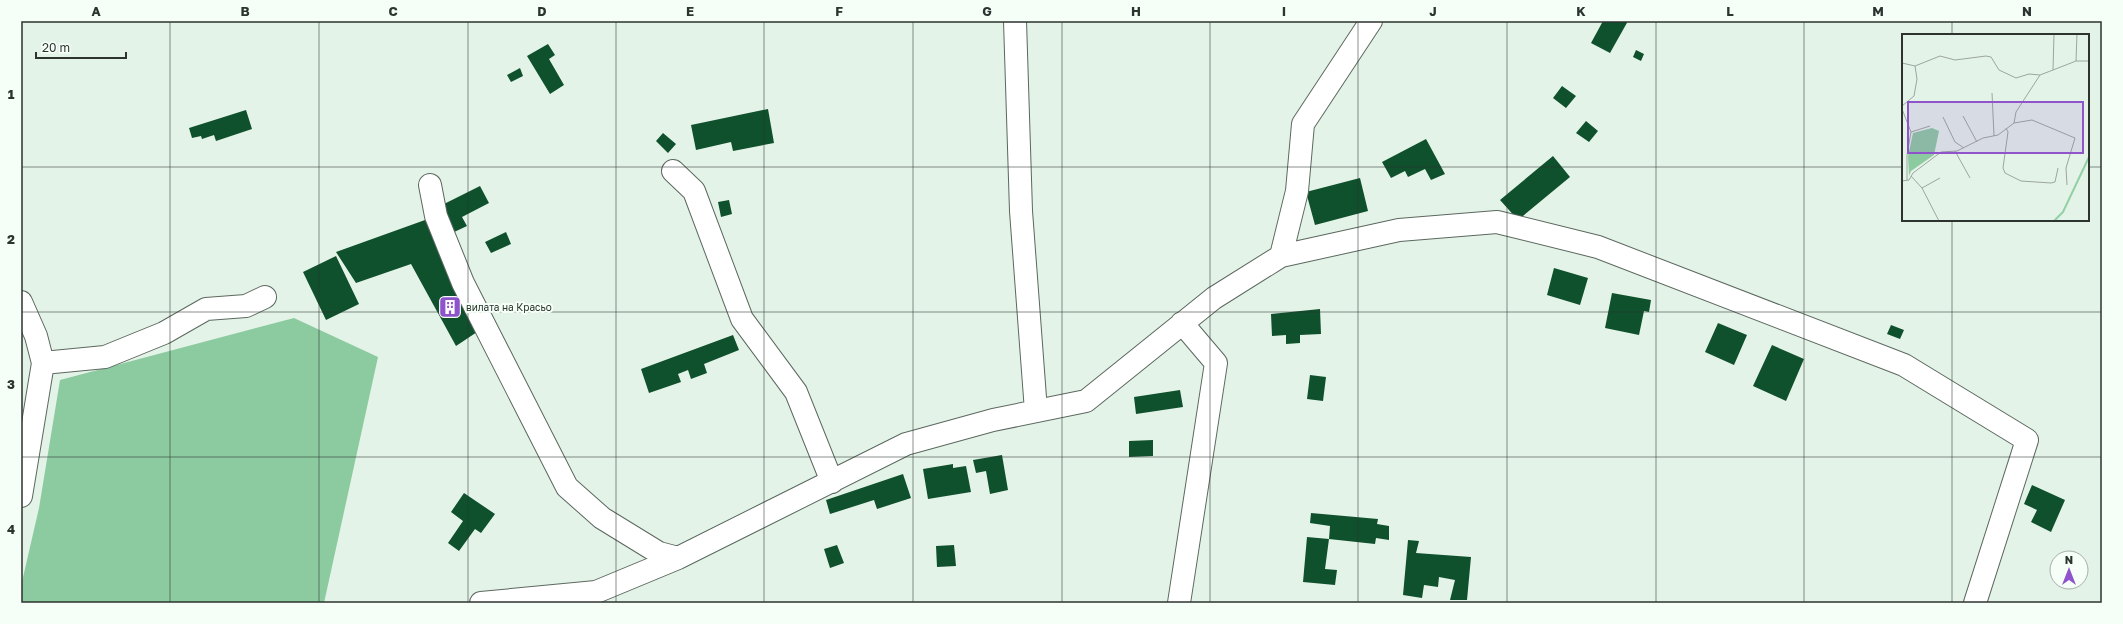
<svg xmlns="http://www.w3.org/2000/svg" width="2123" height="624" font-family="'Golos Text',sans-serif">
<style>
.forest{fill:#8ccaa0}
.building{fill:#0f502d}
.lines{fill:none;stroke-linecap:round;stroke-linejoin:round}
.street-casing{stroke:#5b685f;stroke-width:24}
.street{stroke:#fff;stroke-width:22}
.grid{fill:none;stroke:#2d332f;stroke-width:1;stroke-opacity:0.55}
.labels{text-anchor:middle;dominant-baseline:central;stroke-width:4;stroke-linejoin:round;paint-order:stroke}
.poi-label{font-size:10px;fill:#2d332f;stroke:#f5fff8;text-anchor:start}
.inset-river{fill:none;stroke:#91d0a5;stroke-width:2}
.inset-road{fill:none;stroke:#9ba69e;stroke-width:1}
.view{fill:#8f54cb;fill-opacity:0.15;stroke:#8f54cb;stroke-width:2}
.inset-edge{fill:none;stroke:#2d332f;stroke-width:2}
.neatline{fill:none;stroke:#2d332f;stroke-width:1.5}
.grid-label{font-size:13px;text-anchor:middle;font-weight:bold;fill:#2d332f}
</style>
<rect width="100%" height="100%" fill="#e4f3e8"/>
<path class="forest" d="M294 318 378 357 324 603H21V586L39 508 60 380Z"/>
<path class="building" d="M1603 21H1628L1610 53 1591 43Z
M548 44 555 55 549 59 564 85 550 94 527 56Z
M1636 50 1644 54 1641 61 1633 57Z
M520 68 523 76 511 82 507 75Z
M1562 86 1576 96 1566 108 1553 98Z
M768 109 774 143 733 151 731 142 696 150 691 125Z
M246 110 252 129 216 141 214 135 202 139 201 136 192 138 189 128Z
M1586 121 1598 131 1589 142 1576 133Z
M663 133 676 144 668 153 656 141Z
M1426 139 1445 174 1431 180 1425 169 1408 177 1405 171 1391 178 1382 162Z
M1553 156 1570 177 1518 220 1500 200Z
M1360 178 1368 211 1315 225 1306 192Z
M480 186 489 203 462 217 467 226 452 233 438 207Z
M729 200 732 214 721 217 718 202Z
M425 220 477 332 456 346 411 264 356 283 336 252Z
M506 232 511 244 491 253 485 242Z
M336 256 359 304 326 320 303 272Z
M1554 268 1588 278 1580 305 1547 295Z
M1612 293 1651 300 1649 312 1644 311 1639 335 1605 328Z
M1320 309 1321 334 1300 335V343L1286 344V335L1272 336 1271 314Z
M1718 323 1747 335 1734 365 1705 352Z
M1891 325 1904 330 1900 339 1887 334Z
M733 335 739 350 704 364 707 373 691 379 688 370 678 374 681 382 649 393 641 369Z
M1772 345 1804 359 1786 401 1753 386Z
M1310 375 1326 377 1323 401 1307 399Z
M1180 390 1183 407 1136 414 1134 397Z
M1153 440V456L1129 457V441Z
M1002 455 1008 490 990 494 986 471 976 473 973 460Z
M953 464V468L966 466 971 492 928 499 923 469Z
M903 474 911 498 877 509 874 500 830 514 826 500Z
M2032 485 2065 500 2051 532 2031 522 2037 510 2024 504Z
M464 493 495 514 481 533 475 529 459 551 448 543 463 521 451 512Z
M1311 513 1378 519 1377 524 1389 526V540L1376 538 1375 544 1329 539 1330 526 1310 523Z
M1307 537 1329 539 1325 569 1337 570 1335 585 1303 582Z
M1408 540 1419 541 1416 553 1471 557 1467 600H1450L1455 580 1439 577 1438 587 1424 585 1422 598 1403 595Z
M837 545 844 563 830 568 824 549Z
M954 545 956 566 937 567 936 546Z"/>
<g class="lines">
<g class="street-casing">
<path id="street" d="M1015 21 1021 211 1036 411
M673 171 694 191 742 319 796 392 832 482
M430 185 436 216 463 283 567 487 602 518 659 553 678 558
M1281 256 1399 230 1497 222 1598 247 1904 365 2027 440 1975 603
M21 302 36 336 43 363 21 496
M43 363 105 357 164 333 206 309 246 306 265 297
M481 603 596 592 678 558 906 444 993 420 1086 401 1214 298 1281 256 1297 191 1303 124 1371 21
M1179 603 1216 363 1182 323"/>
</g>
<use href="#street" class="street"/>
</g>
<path class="grid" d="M170 21V603M319 21V603M468 21V603M616 21V603M764 21V603M913 21V603M1062 21V603M1210 21V603M1358 21V603M1507 21V603M1656 21V603M1804 21V603M1952 21V35M21 167H1903M2088 167H2102M1952 220V603M21 312H2102M21 457H2102"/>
<defs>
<g id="building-square" transform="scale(1.15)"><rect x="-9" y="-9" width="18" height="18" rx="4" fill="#8f54cb" stroke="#f5fff8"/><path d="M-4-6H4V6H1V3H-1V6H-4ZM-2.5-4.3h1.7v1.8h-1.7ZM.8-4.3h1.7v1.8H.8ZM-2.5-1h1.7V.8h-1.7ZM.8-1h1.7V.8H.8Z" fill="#fff"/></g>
</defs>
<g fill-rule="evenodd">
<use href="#building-square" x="450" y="307"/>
</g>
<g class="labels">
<g class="poi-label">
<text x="466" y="307">вилата на Красьо</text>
</g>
</g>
<g transform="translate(1902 34)">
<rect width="187" height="187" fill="#e4f3e8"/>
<path d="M30 94 37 97 32 121 9 137 7 142 6 122 11 99Z" fill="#8ccaa0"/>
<path class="inset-river" d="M152 187 161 178 187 123"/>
<path class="inset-road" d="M174 27 175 0M0 29 13 32 38 22 53 26 84 22 89 23 97 36 114 44 127 40 138 41 114 78 112 89 96 101 81 104 55 117 39 118 11 139 7 146 0 147M151 36 174 27H187M138 41 151 36 152 0M90 59 92 102M0 72 12 62 15 45 13 32M0 75 9 98 5 121V146M61 82 75 108M41 83 53 108 62 114M112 89 130 86 173 104 164 134 165 151M104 94 106 98 101 134 103 139 119 147 149 149 153 148 156 134M9 98 28 92M53 117 68 144M9 142 20 154 37 187M20 154 38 144"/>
<path class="view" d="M6 68H181V119H6Z"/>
<rect width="187" height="187" class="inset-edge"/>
</g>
<rect width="2123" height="624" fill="none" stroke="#f5fff8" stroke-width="44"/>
<g transform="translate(2069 570)"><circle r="19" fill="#f5fff8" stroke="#a5ada8"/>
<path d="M0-3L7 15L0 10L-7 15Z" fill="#8f54cb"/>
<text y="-6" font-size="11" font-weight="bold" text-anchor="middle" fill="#2d332f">N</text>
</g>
<path d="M36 52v6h90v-6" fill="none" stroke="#2d332f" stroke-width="2"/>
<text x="42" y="52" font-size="12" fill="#2d332f" stroke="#f5fff8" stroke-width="3" paint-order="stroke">20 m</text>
<rect x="22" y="22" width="2079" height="580" class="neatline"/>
<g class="grid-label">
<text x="96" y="16">A</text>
<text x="245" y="16">B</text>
<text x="393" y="16">C</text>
<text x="542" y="16">D</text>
<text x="690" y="16">E</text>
<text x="839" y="16">F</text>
<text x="987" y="16">G</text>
<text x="1136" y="16">H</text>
<text x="1284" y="16">I</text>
<text x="1433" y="16">J</text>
<text x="1581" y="16">K</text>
<text x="1730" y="16">L</text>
<text x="1878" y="16">M</text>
<text x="2027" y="16">N</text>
<text x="11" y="99">1</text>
<text x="11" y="244">2</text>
<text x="11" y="389">3</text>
<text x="11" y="534">4</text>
</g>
</svg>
